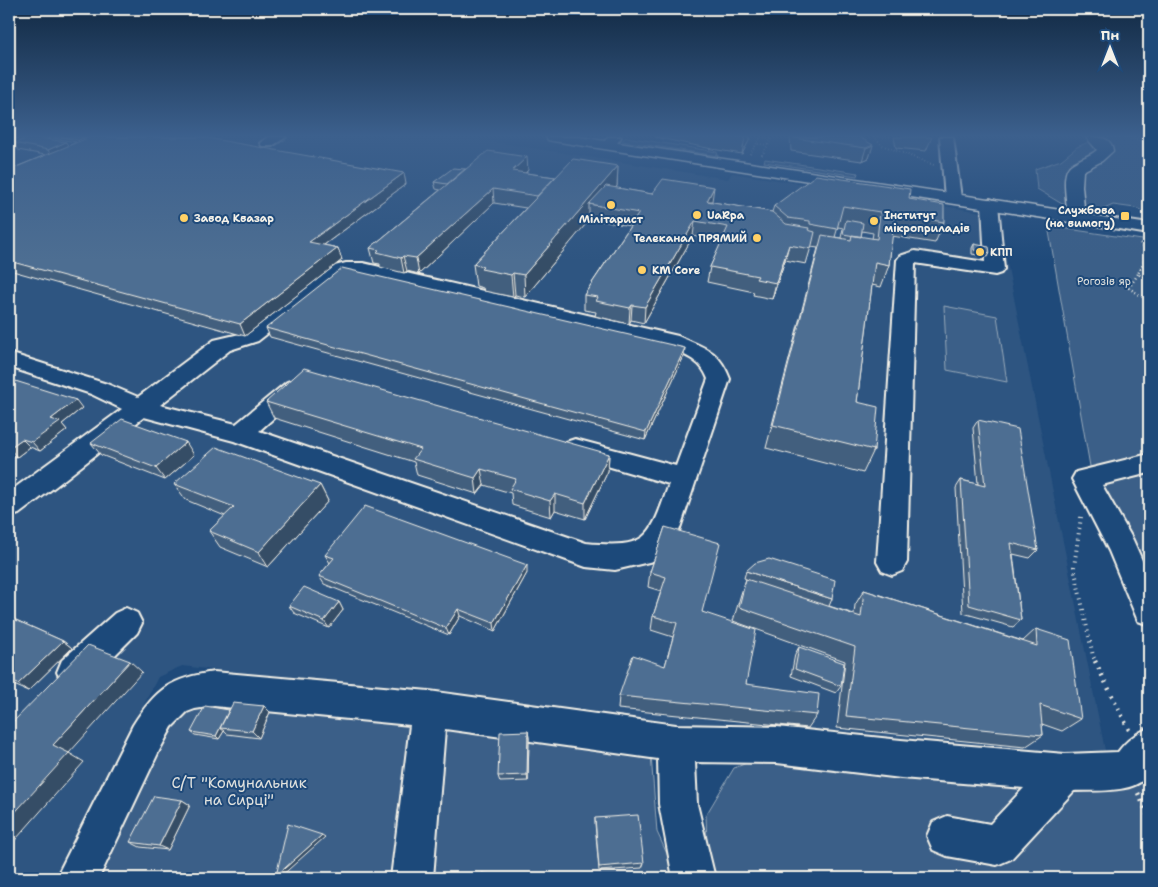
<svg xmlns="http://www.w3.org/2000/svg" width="1158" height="887" font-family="'Shantell Sans',sans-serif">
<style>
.built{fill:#2d5581}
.green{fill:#3a5f88;stroke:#97a8b8}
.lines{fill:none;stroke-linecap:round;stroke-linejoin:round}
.stream{stroke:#9cacbb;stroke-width:8}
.minor-casing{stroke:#f4f1e8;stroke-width:4}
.major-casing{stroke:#f4f1e8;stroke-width:3}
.path-far3{stroke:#f4f1e8;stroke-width:2;stroke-dasharray:0.5 2.5;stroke-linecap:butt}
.path-far2{stroke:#f4f1e8;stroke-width:2.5;stroke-dasharray:1 3;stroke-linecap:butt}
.path-far1{stroke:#f4f1e8;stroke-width:4;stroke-dasharray:1 4.5;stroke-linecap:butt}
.path{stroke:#f4f1e8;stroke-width:4.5;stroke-dasharray:2 5.5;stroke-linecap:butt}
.minor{fill:#1f4a7a;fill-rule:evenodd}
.major{fill:#1f4a7a;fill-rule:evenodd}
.wall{fill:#425f7e;stroke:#f4f1e8;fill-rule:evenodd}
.shaded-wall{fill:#364d66;stroke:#f4f1e8}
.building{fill:#4d6e92;stroke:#f4f1e8}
.poi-dot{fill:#ffd166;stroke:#1f4a7a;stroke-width:2}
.labels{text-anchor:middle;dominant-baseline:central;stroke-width:4;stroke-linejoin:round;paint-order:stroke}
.far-poi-label{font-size:11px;font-weight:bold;fill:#f4f1e8;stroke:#1f4a7a;text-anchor:start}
.far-park-label{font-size:11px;fill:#e1e2de;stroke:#1f4a7a}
.near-park-label{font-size:15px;fill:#e1e2de;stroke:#1f4a7a}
</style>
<rect width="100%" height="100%" fill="#1f4a7a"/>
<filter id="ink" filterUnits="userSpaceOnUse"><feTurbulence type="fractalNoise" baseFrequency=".02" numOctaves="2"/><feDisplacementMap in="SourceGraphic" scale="10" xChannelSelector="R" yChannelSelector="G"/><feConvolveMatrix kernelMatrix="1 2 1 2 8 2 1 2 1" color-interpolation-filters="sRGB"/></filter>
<g filter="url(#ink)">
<path class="built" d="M9 137H463L728 179 732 173 988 213 1005 253 1107 760 615 719 182 666 158 677 56 878H9Z"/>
<path class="green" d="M626 137 717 152 718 156 622 141Z
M1100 137H1149V213L1135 208 1113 205 1102 210 1062 204 1037 189 1035 169 1061 160 1077 147Z
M765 159 858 173 857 176 764 162Z
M1048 226 1149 241V602L1091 472Z
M944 306 997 316 1007 382 947 370Z
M213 700 549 737 651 755 657 832 678 878H96L141 781 185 709Z
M773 753 1149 764V878H708L706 815 734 768Z"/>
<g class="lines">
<path class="stream" d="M1146 858 1149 861"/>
<g class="minor-casing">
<path id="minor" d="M26 137H48L46 140 9 149V141Z
M269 137H286L272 146H262L260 143Z
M608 137H621L614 148 609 149 602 145Z
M940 137H953L961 198 959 201H947L945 198Z
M990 199 996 201 998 204 1004 269 1001 273 995 275 915 263 907 562 902 571 892 575 882 571 877 562 897 260 900 256 915 251 985 262 982 204 984 201Z
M1076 213 1149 224V234L1070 221 1068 218 1070 215Z
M346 263H363L678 336C705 348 719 350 730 379L676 540 659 559 649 562 615 570 586 567 234 441 144 417 56 486 19 514 9 517V492L122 409 91 394 9 367V353L107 384 138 397 214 340 244 333 327 268ZM347 274 363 275 664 346C682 354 701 359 708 379L676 466 575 439 566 442 562 448 566 454 669 484C650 538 649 549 586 543L259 431 303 392 306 387 303 382 295 379 287 382 236 424 160 405 230 350 258 341 341 276Z
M1149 454V473L1102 485 1133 540 1149 576V625L1138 621 1109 551 1072 479 1076 472Z
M126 608 137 613 142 623 137 633 86 684 74 688 62 684 57 672 62 660 115 613Z
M214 672 429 691 676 725 777 727 901 740 1065 754 1118 752C1127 740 1135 734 1149 728 1150 736 1151 764 1149 771 1141 795 1094 790 1074 791L1011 859 997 865 947 856 933 850 927 836 933 822 947 816 990 824 1024 788 901 778 777 763 695 762 697 804 715 878H673L659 804 658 759 445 729 433 878H391L410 725 214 706 195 709 187 712 172 727 159 751 99 878H56L133 725C156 689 171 678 214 672Z"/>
</g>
<g class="major-casing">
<path id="major" d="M546 137H579L1067 211C1067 199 1060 171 1072 164 1081 158 1090 156 1097 150L1086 137C1097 137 1112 136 1113 151L1102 161 1083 171 1082 186 1085 218 1082 222 1076 223 553 141 548 140Z"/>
</g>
<path class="path-far3" d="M761 137 772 139
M874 137 882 145 934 165
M877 137H891
M1125 137 1149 143
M758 144 768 145
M750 154 761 137
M762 155 773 137"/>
<path class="path-far2" d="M1140 243 1145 248 1144 261 1138 274 1149 280
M1138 274 1129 288 1149 301"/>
<path class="path-far1" d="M1081 517 1074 567 1093 656 1096 662"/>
<path class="path" d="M1095 661 1129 730
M1138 793 1149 817"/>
<use href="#minor" class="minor"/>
<use href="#major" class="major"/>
</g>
<path class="wall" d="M48 137H202L406 184 324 245 338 248 342 260 245 336 9 270V170L45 155 18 150 14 143 68 146 76 142Z
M655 137H751L742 154 712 149Z
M790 137H859L873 145 869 158 862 161 791 151Z
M894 137H932L926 151 896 148Z
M618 166 617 186 616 188 652 194 712 202 772 212 774 206 909 199 944 222 935 243 892 236 889 265 881 287 872 285 857 402 874 450 863 473 766 448 818 248 811 247 806 264 785 260 772 299 753 295 754 292 707 282 710 267 722 242 693 236 644 323 631 320 629 324 595 316 596 312 584 310V295L630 226 590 219 525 297 515 295 513 297 484 291 483 288 476 286 473 264 526 208 494 203 419 274 407 271 404 273 380 267V264L374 263 370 248 440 190 436 189 434 182 465 169 528 170 526 173 555 177ZM838 227 843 228 841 238 835 237ZM862 231 873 233 872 239 861 237Z
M974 244 990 253 988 257 972 254V248Z
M266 328 684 356 645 440 270 337Z
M9 379 82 408 62 424 67 430 40 451 30 447 17 457 9 454Z
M266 402 609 454 608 471 585 519 555 510 551 517 512 505 511 493 484 485 477 494 417 475 414 462 274 418Z
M978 420 1038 550 1030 558 1013 554 1021 620 1013 627 963 613 956 488 961 480 978 484 973 428Z
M91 443 194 455 165 480 101 455Z
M174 484 320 485 328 501 268 567 220 547 209 531 225 516 186 500Z
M665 527 702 612 746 684 817 715 808 728 618 709 619 696 665 666 673 637 651 630 653 616 661 591 648 587 650 572Z
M325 555 527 573 495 631 460 616 449 635 324 584 319 576 330 563Z
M746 571 832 599 829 606 854 614 855 605 864 590 1023 641 1036 629 1081 719 1062 731 1042 724 1043 735 1025 747 837 728 845 661 733 621 741 594 746 579 744 578Z
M339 602 343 610 329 628 294 613 289 606Z
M9 617 63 641 72 648 28 691 9 683Z
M799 647 841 686 836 693 791 676 795 654Z
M264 706 270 712 259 738 227 734 224 731 219 739 195 735 191 732 229 710Z
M528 731 529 738 528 781 500 782 498 776Z
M182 800 190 805 168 850 140 847 130 842Z
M595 818 644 863 642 868 599 871 595 823Z"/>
<path class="shaded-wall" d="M86 137H96L80 143 78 140Z
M745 137H751L742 154Z
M66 142 70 149 52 157 48 150Z
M873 145 869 158 862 161 866 148Z
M527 157 528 170 513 185 512 171Z
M618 166 617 186 600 206 589 204V219H590L525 297 524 275Z
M404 173 406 184 313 253 309 242Z
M714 187 712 201H707Z
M493 189 494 203 419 274 416 258Z
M695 221 693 236 644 323 645 307Z
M789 245 785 260 772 299 776 283Z
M338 248 342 260 245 336 240 324Z
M403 256 407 271 404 273 401 258Z
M513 273 515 295 513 297 511 275Z
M632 305 631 320 629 324 630 308Z
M685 348 684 356 645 440 646 432Z
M76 400 82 408 62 424 67 430 40 451 32 442 51 419Z
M22 439 30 447 17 457 9 448Z
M186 442 194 455 165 480 156 468Z
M609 454 608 471 585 519V503Z
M481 469 484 485 477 494 475 478Z
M320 485 328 501 268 567 259 552Z
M555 494V510L551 517 550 501Z
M527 565V573L495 631 494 623Z
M339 602 343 610 329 628 324 621Z
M458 609 460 616 449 635 446 628Z
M63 641 72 648 28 691 18 684Z
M130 661 142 672 69 753 84 762 9 847V819L53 745Z
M264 706 270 712 259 738 252 731Z
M229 711 220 728 224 731 219 739 216 736Z
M528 731 529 738 528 781 527 775Z
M182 800 190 805 168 850 159 846Z
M322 835 325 837 279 878 276 876Z"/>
<path class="building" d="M31 137H34L66 142 48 150 14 143Z
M61 137H86L78 140Z
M90 137H202L404 173 309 242 338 248 240 324 9 261V170Z
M794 137H859L873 145 866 148 794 138Z
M488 151 527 157 512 171 555 177 537 196 493 189 416 258 403 256 401 258 377 252 379 250 370 248Z
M573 159 618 166 524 275 513 273 511 275 481 269 483 267 473 264Z
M453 168 465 169 447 184 434 182Z
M816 175 910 189 909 199 944 205V222L895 214 889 265 875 262 857 402 878 407 874 450 773 425 822 235 851 240 852 235 877 239 880 212 843 206 837 229 810 224V221L788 218 774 206Z
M663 179 714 187 707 201 772 212 786 224 809 228 808 230 815 232 811 249 789 245 776 283 756 279 758 276 710 267 728 227 695 221 645 307 632 305 630 308 596 301 598 297 584 295 639 213 589 204 606 186 652 194Z
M846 220 863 223 861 237 843 234Z
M974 244 989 247 990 253 974 250Z
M342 268 685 348 646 432 266 328Z
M304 368 609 454 585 503 555 494 550 501 510 489 516 479 481 469 475 478 413 459 421 449 266 402Z
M9 379 76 400 51 419 60 422 32 442 22 439 9 448Z
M122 419 186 442 156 468 91 443Z
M978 420 1018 429 1038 550 1011 543 1021 620 969 605 961 480 985 486Z
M216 447 320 485 259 552 209 531 234 507 174 484Z
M365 506 527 565 494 623 458 609 446 628 319 576 334 558 325 555Z
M665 527 720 543 702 612 756 630 746 684 819 694 817 715 619 696 633 655 665 666 677 623 653 616 666 577 650 572Z
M769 559 835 580 832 599 746 571 755 563Z
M746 579 861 617 864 590 1037 646 1036 629 1070 640 1081 719 1040 705 1043 735 846 716 855 647 739 607Z
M304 587 339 602 324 621 289 606Z
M9 617 63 641 18 684 9 680Z
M88 645 130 661 53 745 69 753 9 819V726Z
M799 647 844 663 841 686 795 669Z
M233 703 264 706 252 731 220 728Z
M205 706 229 710 216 736 191 732Z
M528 731 527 775 498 776 500 732Z
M154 796 182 800 159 846 130 842Z
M638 815 644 863 599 867 595 818Z
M288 824 322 835 276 876Z
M482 873 506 878H481Z"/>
</g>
<linearGradient id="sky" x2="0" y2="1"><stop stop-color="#112943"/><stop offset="0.52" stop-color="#3c608d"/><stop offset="1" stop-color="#3c608d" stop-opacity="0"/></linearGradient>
<rect width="1158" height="261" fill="url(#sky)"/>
<g class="poi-dot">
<circle cx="611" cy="205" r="5"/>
<circle cx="697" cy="215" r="5"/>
<rect x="1120" y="211" width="10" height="10" rx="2.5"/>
<circle cx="184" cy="218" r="5"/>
<circle cx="874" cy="221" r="5"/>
<circle cx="757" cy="238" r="5"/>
<circle cx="980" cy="252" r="5"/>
<circle cx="642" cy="270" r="5"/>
</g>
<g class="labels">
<g class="far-poi-label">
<text x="1115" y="210" text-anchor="end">Службова<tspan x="1115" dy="13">(на вимогу)</tspan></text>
<text x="707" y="215">UaRpa</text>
<text x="884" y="215">Інститут<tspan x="884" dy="13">мікроприладів</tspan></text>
<text x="194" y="218">Завод Квазар</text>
<text x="611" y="219" text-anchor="middle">Мілітарист</text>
<text x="747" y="238" text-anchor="end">Телеканал ПРЯМИЙ</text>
<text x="990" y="252">КПП</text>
<text x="652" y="270">KM Core</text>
</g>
<g class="far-park-label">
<text x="1104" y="281">Рогозів яр</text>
</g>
<g class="near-park-label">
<text x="239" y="783">С/Т "Комунальник<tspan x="239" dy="17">на Сирці"</tspan></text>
</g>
</g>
<rect width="1158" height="887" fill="none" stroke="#1f4a7a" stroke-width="30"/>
<rect x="15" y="15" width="1128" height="857" fill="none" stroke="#f4f1e8" stroke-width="2" filter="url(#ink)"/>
<g transform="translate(1110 48)" stroke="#1f4a7a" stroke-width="4" paint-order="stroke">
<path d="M0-4L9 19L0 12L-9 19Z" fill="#f4f1e8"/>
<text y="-8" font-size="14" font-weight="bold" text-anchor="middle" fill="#f4f1e8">Пн</text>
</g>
</svg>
